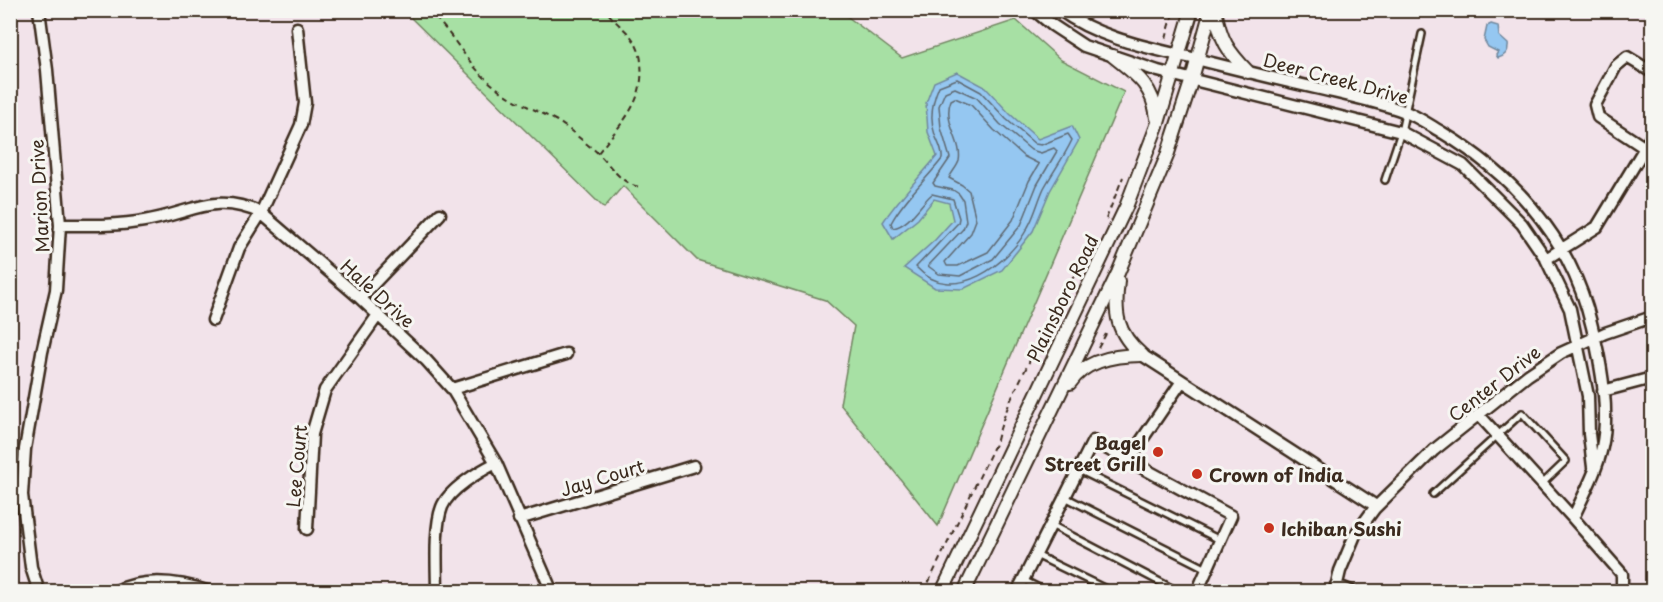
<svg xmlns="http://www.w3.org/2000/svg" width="1663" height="602" font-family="'Playpen Sans',sans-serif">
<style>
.green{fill:#a7e0a4;stroke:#718561;stroke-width:1.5}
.water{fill:#95c7f1;stroke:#71889d;stroke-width:1.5}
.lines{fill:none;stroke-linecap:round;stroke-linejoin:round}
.shore{stroke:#5f6972;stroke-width:1.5}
.service-casing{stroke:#3b2a1e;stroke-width:10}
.minor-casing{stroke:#3b2a1e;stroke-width:15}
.tertiary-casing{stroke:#3b2a1e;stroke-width:16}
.path{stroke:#3b2a1e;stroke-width:2;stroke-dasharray:6 4.5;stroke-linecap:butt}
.service{stroke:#f6f6f2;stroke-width:5}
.minor{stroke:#f6f6f2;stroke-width:10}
.tertiary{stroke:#f6f6f2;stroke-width:12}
.poi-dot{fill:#c8321e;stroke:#f6f6f2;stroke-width:2}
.labels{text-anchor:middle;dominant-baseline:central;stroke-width:6;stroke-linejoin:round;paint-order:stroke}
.street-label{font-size:18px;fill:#3b2a1e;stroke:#f6f6f2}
.poi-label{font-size:18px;font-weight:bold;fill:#3b2a1e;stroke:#f6f6f2;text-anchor:start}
</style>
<rect width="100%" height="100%" fill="#f2e3ea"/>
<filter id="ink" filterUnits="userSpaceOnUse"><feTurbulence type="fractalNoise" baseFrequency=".0167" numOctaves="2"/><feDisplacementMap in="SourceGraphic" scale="12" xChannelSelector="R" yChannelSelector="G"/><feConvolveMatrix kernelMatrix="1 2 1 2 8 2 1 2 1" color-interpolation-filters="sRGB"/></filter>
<g filter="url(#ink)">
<path class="green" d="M404 11H840L902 58 1016 20 1061 60 1124 92 938 526 840 404 854 326 825 300 697 260 623 186 604 208Z"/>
<path class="water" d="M1491 24 1498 26 1499 36 1508 44C1509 52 1505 56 1498 58L1496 55 1498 52 1488 47 1484 40 1487 26Z
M957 72 985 87 1010 114 1038 139 1072 126 1079 140 1050 191 1033 231 1002 270 963 289 935 288 904 268 935 240 953 220 949 203 934 199 918 219 893 239 883 222C899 198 919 178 937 156L928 132 926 103 934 82Z"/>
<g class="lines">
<path class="shore" d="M957 79 981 92 1006 119 1035 144 1041 145 1068 134 1072 140C1064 157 1053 172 1044 188 1038 201 1035 215 1028 227 1009 264 953 307 916 267L958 223 959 218 953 199 932 194C920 204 910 225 893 228L891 223C903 200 926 180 942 159 943 150 938 143 935 135 929 118 932 102 939 86Z
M955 88 977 98 1000 124 1031 150 1041 153 1054 148 1057 151 1037 185 1021 225 993 259 960 276 939 274 928 266 963 229 966 221 963 200 959 194 953 190 935 186 933 183 950 158 941 128 939 106 945 92Z
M955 98 971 105 994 130 1023 156 1039 164 1029 181 1013 220 988 252 958 266H947L945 262 971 233 976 220 969 191 962 185 949 178C952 172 957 167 959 161 963 141 942 123 951 100Z"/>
<g class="service-casing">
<path id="service" d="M1385 180 1401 132 1422 34
M1079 470 1220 540
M1433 494 1522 413 1566 461 1542 484
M1065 497 1207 569
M1051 525 1179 592
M1036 555 1112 592
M1023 580 1047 592"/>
</g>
<g class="minor-casing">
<path id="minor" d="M1034 10 1052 25 1084 46 1158 71 1401 132 1463 165 1522 224 1546 259 1570 309 1588 396 1589 434 1593 467
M1060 10C1099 39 1151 48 1196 59 1236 69 1276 79 1316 88 1345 95 1375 101 1403 111 1417 116 1431 126 1443 133 1511 174 1564 232 1587 308 1598 347 1611 407 1602 447 1597 471 1583 496 1573 518L1622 574V587L1620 592
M1645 148 1598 117 1595 105 1616 66 1627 57 1652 72
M60 225C88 225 116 226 144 221 190 214 214 191 261 213L360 298 426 360 452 389 496 463 552 592
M1546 259 1597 227 1652 136
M360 298 440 214
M213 320 239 248 261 213 301 125 305 103 297 28
M1142 355 1376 506
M452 389 566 354
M1603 391 1652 378
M1479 415 1573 518
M1130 461 1141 441 1182 381
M519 519 694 466
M307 529 312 434 325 390 378 315
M1336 585 1353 592
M39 592 31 567 22 495 25 449 42 352 56 290 60 225 47 70 39 10
M114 592C145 577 178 581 210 592
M437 592C437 569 434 527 442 507 449 489 480 471 496 463
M1017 592 1093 441 1231 516 1197 592
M1335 592 1340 571 1355 535 1374 509 1434 450 1528 375 1561 353 1605 333 1652 317"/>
</g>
<g class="tertiary-casing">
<path id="tertiary" d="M1215 10C1221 41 1227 50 1248 72
M1113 56C1137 75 1153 86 1157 118
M1118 281C1114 313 1116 333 1142 355
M1070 383C1085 360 1117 355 1142 355
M942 592 1126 207 1158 123 1192 10
M964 592 1118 273 1167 156 1192 79 1211 10"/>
</g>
<path class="path" d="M427 10C450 29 463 57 484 77 508 100 527 105 555 120 568 127 580 139 592 148 608 160 619 185 641 187
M1166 39 1174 10
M598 153C621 123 645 103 641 63 641 55 637 45 632 38 624 28 613 21 606 10
M1106 219 1123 177
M1098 348 1106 334
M924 592 997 440C1004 410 1019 383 1033 354 1048 323 1062 288 1086 261"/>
<use href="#service" class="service"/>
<use href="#minor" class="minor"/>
<use href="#tertiary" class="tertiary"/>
</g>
</g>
<g class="poi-dot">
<circle cx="1158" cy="452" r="6"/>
<circle cx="1197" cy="474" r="6"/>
<circle cx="1269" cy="528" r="6"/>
</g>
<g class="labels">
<g class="street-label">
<text transform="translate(1336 78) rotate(15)">Deer Creek Drive</text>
<text transform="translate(39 196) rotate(-93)">Marion Drive</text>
<text transform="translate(378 293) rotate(42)">Hale Drive</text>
<text transform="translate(1062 298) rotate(-64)">Plainsboro Road</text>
<text transform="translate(1494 383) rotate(-38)">Center Drive</text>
<text transform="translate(296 466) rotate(-85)">Lee Court</text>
<text transform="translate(602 477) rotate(-17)">Jay Court</text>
</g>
<g class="poi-label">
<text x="1146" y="442" text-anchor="end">Bagel<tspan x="1146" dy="21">Street Grill</tspan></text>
<text x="1209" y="474">Crown of India</text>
<text x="1281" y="528">Ichiban Sushi</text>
</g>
</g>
<rect width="1663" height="602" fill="none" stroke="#f6f6f2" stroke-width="36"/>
<rect x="18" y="18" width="1627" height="566" fill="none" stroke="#3b2a1e" stroke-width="2" filter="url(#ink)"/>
</svg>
